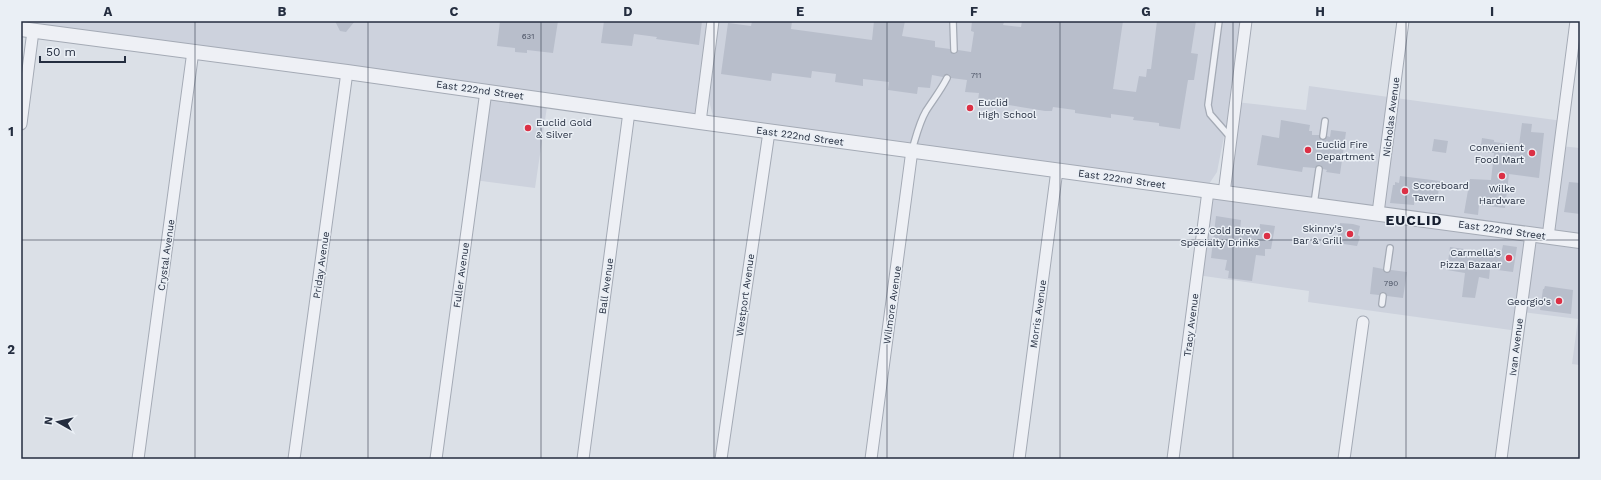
<svg xmlns="http://www.w3.org/2000/svg" width="1601" height="480" font-family="'Work Sans',sans-serif">
<style>
.built{fill:#cdd2dd}
.building{fill:#b8becb}
.lines{fill:none;stroke-linecap:round;stroke-linejoin:round}
.service-casing{stroke:#a4aab5;stroke-width:8}
.minor-casing{stroke:#a4aab5;stroke-width:13}
.tertiary-casing{stroke:#a4aab5;stroke-width:16}
.service{stroke:#eef0f5;stroke-width:5.5}
.minor{stroke:#eef0f5;stroke-width:11}
.tertiary{stroke:#eef0f5;stroke-width:14}
.grid{fill:none;stroke:#242d3f;stroke-width:1;stroke-opacity:0.55}
.poi-dot{fill:#dc3045;stroke:#eaeff5;stroke-width:1.5}
.labels{text-anchor:middle;dominant-baseline:central;stroke-width:3;stroke-linejoin:round;paint-order:stroke}
.number-label{font-size:8px;fill:#495162}
.street-label{font-size:10px;fill:#242d3f;stroke:#eaeff5}
.poi-label{font-size:10px;fill:#242d3f;stroke:#eaeff5;text-anchor:end}
.district-label{font-size:14px;font-weight:bold;letter-spacing:1px;fill:#161e2f;stroke:#eaeff5}
.neatline{fill:none;stroke:#242d3f;stroke-width:1.5}
.grid-label{font-size:13px;text-anchor:middle;font-weight:bold;fill:#242d3f}
</style>
<rect width="100%" height="100%" fill="#dbe0e7"/>
<path class="built" d="M34 21H713L700 122 548 100 535 188 474 180 486 91 33 31Z
M719 21H1240L1227 121 1217 172 1209 184 773 126 713 116 709 101Z
M1309 86 1563 121 1560 146 1580 148V365L1572 364 1578 319 1521 312 1518 331 1308 302 1309 291 1197 275 1208 191 1224 193 1236 102 1306 110Z"/>
<path class="building" d="M335 21H355L346 32 340 31Z
M500 21H558L553 53 527 50V53L515 52V48L497 46Z
M604 21H702L699 45 656 39 657 37 634 34 632 46 601 43Z
M752 21H792L791 29 872 40 874 21H905L902 36 935 41V47L950 49 951 53 954 54 957 53 958 50 971 52 974 32 971 31 972 21H997L1004 22 1003 25 1021 27 1022 21H1123L1113 89 1136 92 1139 76 1146 77 1147 69H1151L1157 21H1196L1191 53 1198 54 1194 80H1188L1180 129 1159 126V123L1133 120 1134 117 1111 114V118L1075 113V110L1053 107 1052 111H1045L978 100 979 93 965 92 967 80 951 78 950 75 947 74 943 77 932 75 930 88 918 87 917 94 888 90 889 82 863 79V86L835 82 836 74 812 71 811 78 772 73 771 81 721 74 728 23 751 26Z
M1281 120 1310 125 1309 131H1312V135H1319L1322 140H1325L1327 136 1330 137 1331 130 1346 132 1340 174 1326 172 1327 170 1323 169 1322 166 1319 165 1315 168 1303 167 1302 172 1257 165 1262 135 1279 138Z
M1522 123 1532 124 1531 132 1544 133 1539 178 1509 174 1505 208 1479 205 1478 215 1464 213 1470 179 1491 180 1494 153 1480 152 1482 138 1494 140V142L1519 145Z
M1434 139 1448 141 1446 153 1432 151Z
M1400 176 1440 181 1438 195H1436V198L1415 195 1414 205 1390 203 1393 185H1395V182L1399 183Z
M1569 182 1580 183V214L1564 212Z
M1216 216 1241 220 1240 230 1259 233 1260 224 1275 226 1271 249H1265V256L1256 255 1252 281 1228 278 1229 271 1225 270 1227 260 1211 258Z
M1340 223 1353 224 1360 226 1358 235 1360 237 1357 246 1337 243Z
M1503 245 1517 247 1513 272 1490 269 1489 279 1479 277 1475 298 1462 297 1465 273 1447 270 1450 247 1464 249V251H1476L1482 252V254L1490 255 1501 254Z
M1373 267 1383 269 1384 272 1387 273 1391 270 1407 272 1403 298 1387 296 1384 292H1381L1379 295 1370 294Z
M1545 286 1573 290 1571 314 1540 310 1543 289H1544Z"/>
<g class="lines">
<g class="service-casing">
<path id="service" d="M953 21 954 50
M1219 21 1208 105 1210 114 1231 138
M1323 136 1325 121
M912 150C916 137 919 123 926 111 933 100 941 90 947 78
M1314 204 1319 169
M1387 269 1390 248
M1382 304 1383 296"/>
</g>
<g class="minor-casing">
<path id="minor" d="M700 122 713 21
M21 124 33 31
M1224 193 1246 21
M1378 213 1403 21
M1548 237 1576 21
M138 459 193 51
M294 459 347 72
M436 459 486 91
M583 459 629 112
M721 459 769 132
M871 459 912 150
M1019 459 1057 170
M1173 459 1208 191
M1344 459 1363 322
M1501 459 1531 234"/>
</g>
<g class="tertiary-casing">
<path id="tertiary" d="M21 29 347 72 700 122 1580 241"/>
</g>
<use href="#service" class="service"/>
<use href="#minor" class="minor"/>
<use href="#tertiary" class="tertiary"/>
</g>
<path class="grid" d="M195 21V459M368 21V459M541 21V459M714 21V459M887 21V459M1060 21V459M1233 21V459M1406 21V459M21 240H1580"/>
<g class="poi-dot">
<circle cx="970" cy="108" r="4"/>
<circle cx="528" cy="128" r="4"/>
<circle cx="1308" cy="150" r="4"/>
<circle cx="1532" cy="153" r="4"/>
<circle cx="1502" cy="176" r="4"/>
<circle cx="1405" cy="191" r="4"/>
<circle cx="1350" cy="234" r="4"/>
<circle cx="1267" cy="236" r="4"/>
<circle cx="1509" cy="258" r="4"/>
<circle cx="1559" cy="301" r="4"/>
</g>
<g class="labels">
<g class="number-label">
<text x="528" y="36">631</text>
<text x="976" y="75">711</text>
<text x="1391" y="283">790</text>
</g>
<g class="street-label">
<text transform="translate(480 90) rotate(8)">East 222nd Street</text>
<text transform="translate(1391 117) rotate(-83)">Nicholas Avenue</text>
<text transform="translate(800 136) rotate(8)">East 222nd Street</text>
<text transform="translate(1122 179) rotate(8)">East 222nd Street</text>
<text transform="translate(1502 230) rotate(8)">East 222nd Street</text>
<text transform="translate(166 255) rotate(-82)">Crystal Avenue</text>
<text transform="translate(321 265) rotate(-82)">Priday Avenue</text>
<text transform="translate(461 275) rotate(-82)">Fuller Avenue</text>
<text transform="translate(606 286) rotate(-82)">Ball Avenue</text>
<text transform="translate(745 295) rotate(-82)">Westport Avenue</text>
<text transform="translate(892 305) rotate(-82)">Wilmore Avenue</text>
<text transform="translate(1038 314) rotate(-82)">Morris Avenue</text>
<text transform="translate(1191 325) rotate(-83)">Tracy Avenue</text>
<text transform="translate(1516 347) rotate(-83)">Ivan Avenue</text>
</g>
<g class="poi-label">
<text x="978" y="102" text-anchor="start">Euclid<tspan x="978" dy="12">High School</tspan></text>
<text x="536" y="122" text-anchor="start">Euclid Gold<tspan x="536" dy="12">&amp; Silver</tspan></text>
<text x="1316" y="144" text-anchor="start">Euclid Fire<tspan x="1316" dy="12">Department</tspan></text>
<text x="1524" y="147">Convenient<tspan x="1524" dy="12">Food Mart</tspan></text>
<text x="1413" y="185" text-anchor="start">Scoreboard<tspan x="1413" dy="12">Tavern</tspan></text>
<text x="1502" y="188" text-anchor="middle">Wilke<tspan x="1502" dy="12">Hardware</tspan></text>
<text x="1342" y="228">Skinny's<tspan x="1342" dy="12">Bar &amp; Grill</tspan></text>
<text x="1259" y="230">222 Cold Brew<tspan x="1259" dy="12">Specialty Drinks</tspan></text>
<text x="1501" y="252">Carmella's<tspan x="1501" dy="12">Pizza Bazaar</tspan></text>
<text x="1551" y="301">Georgio's</text>
</g>
<g class="district-label">
<text x="1414" y="220">EUCLID</text>
</g>
</g>
<rect width="1601" height="480" fill="none" stroke="#eaeff5" stroke-width="44"/>
<g transform="translate(58 422) rotate(278)" stroke="#eaeff5" stroke-width="3" paint-order="stroke">
<path d="M0-3L7 15L0 10L-7 15Z" fill="#242d3f"/>
<text y="-6" font-size="11" font-weight="bold" text-anchor="middle" fill="#242d3f">N</text>
</g>
<path d="M40 56v6h85v-6" fill="none" stroke="#242d3f" stroke-width="2"/>
<text x="46" y="56" font-size="12" fill="#242d3f" stroke="#eaeff5" stroke-width="3" paint-order="stroke">50 m</text>
<rect x="22" y="22" width="1557" height="436" class="neatline"/>
<g class="grid-label">
<text x="108" y="16">A</text>
<text x="282" y="16">B</text>
<text x="454" y="16">C</text>
<text x="628" y="16">D</text>
<text x="800" y="16">E</text>
<text x="974" y="16">F</text>
<text x="1146" y="16">G</text>
<text x="1320" y="16">H</text>
<text x="1492" y="16">I</text>
<text x="11" y="136">1</text>
<text x="11" y="354">2</text>
</g>
</svg>
